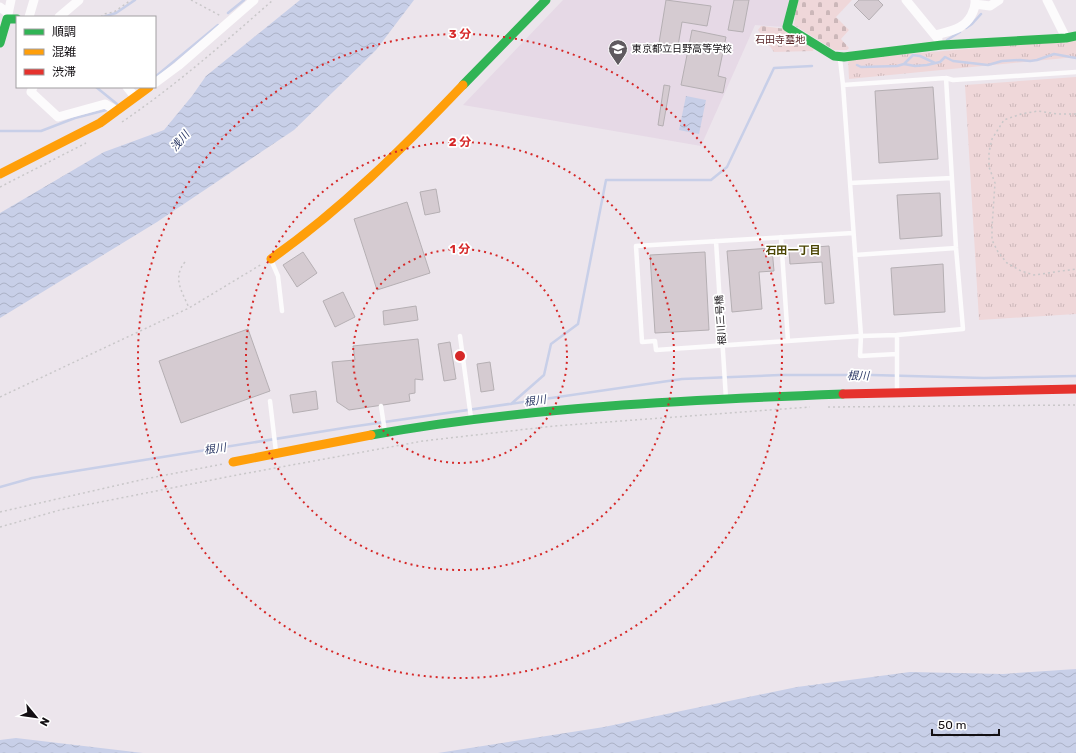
<svg xmlns="http://www.w3.org/2000/svg" width="1076" height="753" font-family="Rubik,'Noto Sans JP',sans-serif">
<style>
.built{fill:#e6d9e6}
.cemetery{fill:url(#cemetery-stones)}
.park{fill:url(#park-tufts)}
.water{fill:url(#water-waves)}
.lines{fill:none;stroke-linecap:round;stroke-linejoin:round}
.stream{stroke:#c8cfe8;stroke-width:2.5}
.building{fill:#d5cbd1;stroke:#b5afb3}
.path{stroke:#c9c7c9;stroke-width:1.5;stroke-dasharray:2 3;stroke-linecap:butt}
.lane{stroke:#fcfbfc;stroke-width:4.5}
.street{stroke:#fcfbfc;stroke-width:9}
.fast{stroke:#30b455;stroke-width:9}
.slow{stroke:#ff9f0a;stroke-width:9}
.jam{stroke:#e5322d;stroke-width:9}
.ring{fill:none;stroke:#d62828;stroke-width:2;stroke-dasharray:2 4}
.labels{text-anchor:middle;dominant-baseline:central;stroke-width:3.5;stroke-linejoin:round;paint-order:stroke}
.park-label{font-size:10px;fill:#521d1f;stroke:#fff}
.poi-label{font-size:10px;fill:#130f13;stroke:#fff;text-anchor:start}
.street-label{font-size:10px;fill:#130f13;stroke:#fff}
.water-label{font-size:11px;font-style:italic;fill:#2c3966;stroke:#fff}
.neighbourhood-label{font-size:11px;font-weight:bold;fill:#4b4502;stroke:#fff}
.centre{fill:#d62828;stroke:#fff;stroke-width:2}
.ring-label{font-size:12px;text-anchor:middle;font-weight:bold;fill:#d62828;stroke:#fff;stroke-width:3.5;stroke-linejoin:round;paint-order:stroke}
</style>
<defs>
<pattern id="cemetery-stones" width="16" height="16" patternUnits="userSpaceOnUse"><rect width="16" height="16" fill="#efd7d9"/><path d="M2 7V4a2 2 0 0 1 4 0v3zM10 15v-3a2 2 0 0 1 4 0v3z" fill="#ccb7b9"/></pattern>
<pattern id="park-tufts" width="24" height="20" patternUnits="userSpaceOnUse"><rect width="24" height="20" fill="#efd7d9"/><path d="M3 7l-1-3M5 7V3M7 7l1-3M15 17l-1-3M17 17v-4M19 17l1-3" fill="none" stroke="#ccb7b9"/></pattern>
<pattern id="water-waves" width="16" height="10" patternUnits="userSpaceOnUse"><rect width="16" height="10" fill="#c8cfe8"/><path d="M0 5q4-4 8 0t8 0" fill="none" stroke="#abb1c6"/></pattern>
</defs>
<rect width="100%" height="100%" fill="#ece5ec"/>
<path class="built" d="M563 0H789L783 27 755 25 701 146 463 105Z"/>
<path class="cemetery" d="M797 0H852L836 17 849 30 841 39 849 48 847 50H834L794 25Z
M761 26 786 29 814 47 813 51 774 52 758 30Z"/>
<path class="park" d="M1076 40V57L849 79 848 59Z
M1076 77V314L979 320 965 85Z"/>
<path class="water" d="M300 0H414L376 50 294 130 157 222 0 318V213L104 152 164 130 192 96 206 76Z
M686 96 706 100 699 134 679 130Z
M1076 669V753H438L604 727 797 687 910 672 1003 674Z
M16 738 143 753H0V740Z"/>
<g class="lines">
<path class="stream" d="M228 13 244 0
M103 17 116 13 135 0
M966 28 972 24 981 14
M947 40 960 32
M904 64 913 55 920 56 935 63
M857 65 861 67 897 66 904 64 915 66 927 65 940 62 945 57 953 61 988 65 1002 61 1020 60 1030 61 1037 60 1054 54 1076 58
M155 77 218 25
M96 87 117 104
M0 131H41L75 118 106 110
M511 404 544 375 551 344 578 324 606 180H711L727 167 774 68 812 66
M0 487 32 478 175 455 350 427 682 379 780 375H872L984 378 1076 376"/>
</g>
<path class="building" d="M666 0 711 6 707 26 682 22 677 52 658 49Z
M734 0H749L743 32 728 30Z
M859 0H878L883 5 869 20 854 5Z
M692 30 726 37 718 76 726 78 723 93 681 85Z
M664 85 670 86 663 126 658 125Z
M933 87 938 159 879 163 875 91Z
M436 189 440 212 425 215 420 192Z
M940 193 942 236 900 239 897 195Z
M407 202 430 273 377 290 354 219Z
M829 246 834 303 825 304 822 262 790 264 789 249Z
M772 248 774 271 759 272 762 309 732 312 727 251Z
M303 252 317 273 297 287 283 265Z
M705 252 709 330 655 333 650 255Z
M943 264 945 312 894 315 891 268Z
M343 292 355 317 335 327 323 301Z
M416 306 418 320 384 325 383 311Z
M248 329 270 391 181 423 159 361Z
M418 339 423 380 415 379V393L409 394 410 401 349 410 337 402 332 362 355 360 353 346Z
M450 342 456 379 444 381 438 344Z
M490 362 494 390 481 392 477 364Z
M316 391 318 409 293 413 290 395Z"/>
<g class="lines">
<path class="path" d="M191 0 221 16
M101 17 104 14 114 12 131 0
M1076 114H1058L1038 111 1021 114 1004 120 992 139 989 152V167L995 183 992 227V240L998 252 1007 263 1021 271 1034 275 1076 269
M122 122C175 86 224 43 273 0
M0 187 86 143
M185 262C172 278 182 291 189 308
M0 397 189 308 262 264
M828 407 1076 405
M0 512 145 479 223 464
M0 527 60 510 237 475 423 441 554 426 810 407"/>
<path class="lane" d="M840 59 843 85
M946 78 953 80 1076 72
M850 183 952 178
M853 233 636 246 642 342 655 341 656 350 861 336 897 335V391
M781 237 788 341
M716 241 726 399
M855 255 956 248
M271 260 278 276 282 311
M897 335 963 329 956 248 946 78 843 85 861 336 860 356 897 354
M460 336 471 418
M270 401 276 452
M381 406 385 432"/>
<path class="street" d="M906 0 938 39
M1047 0 1066 38
M975 4 990 6 999 0
M0 7 8 13
M29 17 34 0
M59 17 79 0
M7 19 11 0
M936 35C943 33 953 31 960 27 969 22 976 10 975 0
M155 83 178 66 254 0
M33 87 31 92 58 117 105 104 117 111
M127 87 135 97"/>
<path class="fast" d="M794 0 787 27 834 56 844 57 942 45 1066 38 1076 36
M0 43 7 19H17
M463 85 546 0
M371 435C527 407 686 400 843 394"/>
<path class="slow" d="M0 174 100 123 149 87
M271 259C342 209 403 148 463 85
M233 462 371 435"/>
<path class="jam" d="M843 394 1076 389"/>
</g>
<g class="ring">
<circle cx="460" cy="356" r="107"/>
<circle cx="460" cy="356" r="214"/>
<circle cx="460" cy="356" r="322"/>
</g>
<defs>
<g id="school-pin" transform="scale(1)"><path d="M0 17L-7.5 6A9.5 9.5 0 1 1 7.5 6Z" fill="#5f5a5f" stroke="#fff"/><path d="M0-5L7-2L0 1L-7-2ZM-4 1L0 2.5L4 1V4Q0 6-4 4Z" fill="#fff"/></g>
</defs>
<g fill-rule="evenodd">
<use href="#school-pin" x="618" y="49"/>
</g>
<g class="labels">
<g class="park-label">
<text x="780" y="40">石田寺墓地</text>
</g>
<g class="poi-label">
<text x="632" y="49">東京都立日野高等学校</text>
</g>
<g class="street-label">
<text transform="translate(721 320) rotate(-94)">根川三号橋</text>
</g>
<g class="water-label">
<text transform="translate(180 141) rotate(-50)">浅川</text>
<text transform="translate(858 376) rotate(1)">根川</text>
<text transform="translate(535 401) rotate(-8)">根川</text>
<text transform="translate(215 449) rotate(-8)">根川</text>
</g>
<g class="neighbourhood-label">
<text x="793" y="250">石田一丁目</text>
</g>
</g>
<circle cx="460" cy="356" r="6" class="centre"/>
<g class="ring-label">
<text x="460" y="38">3 分</text>
<text x="460" y="146">2 分</text>
<text x="460" y="253">1 分</text>
</g>
<rect x="16" y="16" width="140" height="72" fill="#ffffff" stroke="#a19fa1"/>
<rect x="24" y="29" width="20" height="6" fill="#30b455" stroke="#a19fa1"/>
<text x="52" y="36" font-size="12" fill="#130f13">順調</text>
<rect x="24" y="49" width="20" height="6" fill="#ff9f0a" stroke="#a19fa1"/>
<text x="52" y="56" font-size="12" fill="#130f13">混雑</text>
<rect x="24" y="69" width="20" height="6" fill="#e5322d" stroke="#a19fa1"/>
<text x="52" y="76" font-size="12" fill="#130f13">渋滞</text>
<g transform="translate(36 717) rotate(119)" stroke="#ffffff" stroke-width="3" paint-order="stroke">
<path d="M0-3L7 15L0 10L-7 15Z" fill="#130f13"/>
<text y="-6" font-size="11" font-weight="bold" text-anchor="middle" fill="#130f13">N</text>
</g>
<path d="M932 729v6h67v-6" fill="none" stroke="#130f13" stroke-width="2"/>
<text x="938" y="729" font-size="12" fill="#130f13" stroke="#ffffff" stroke-width="3" paint-order="stroke">50 m</text>
</svg>
